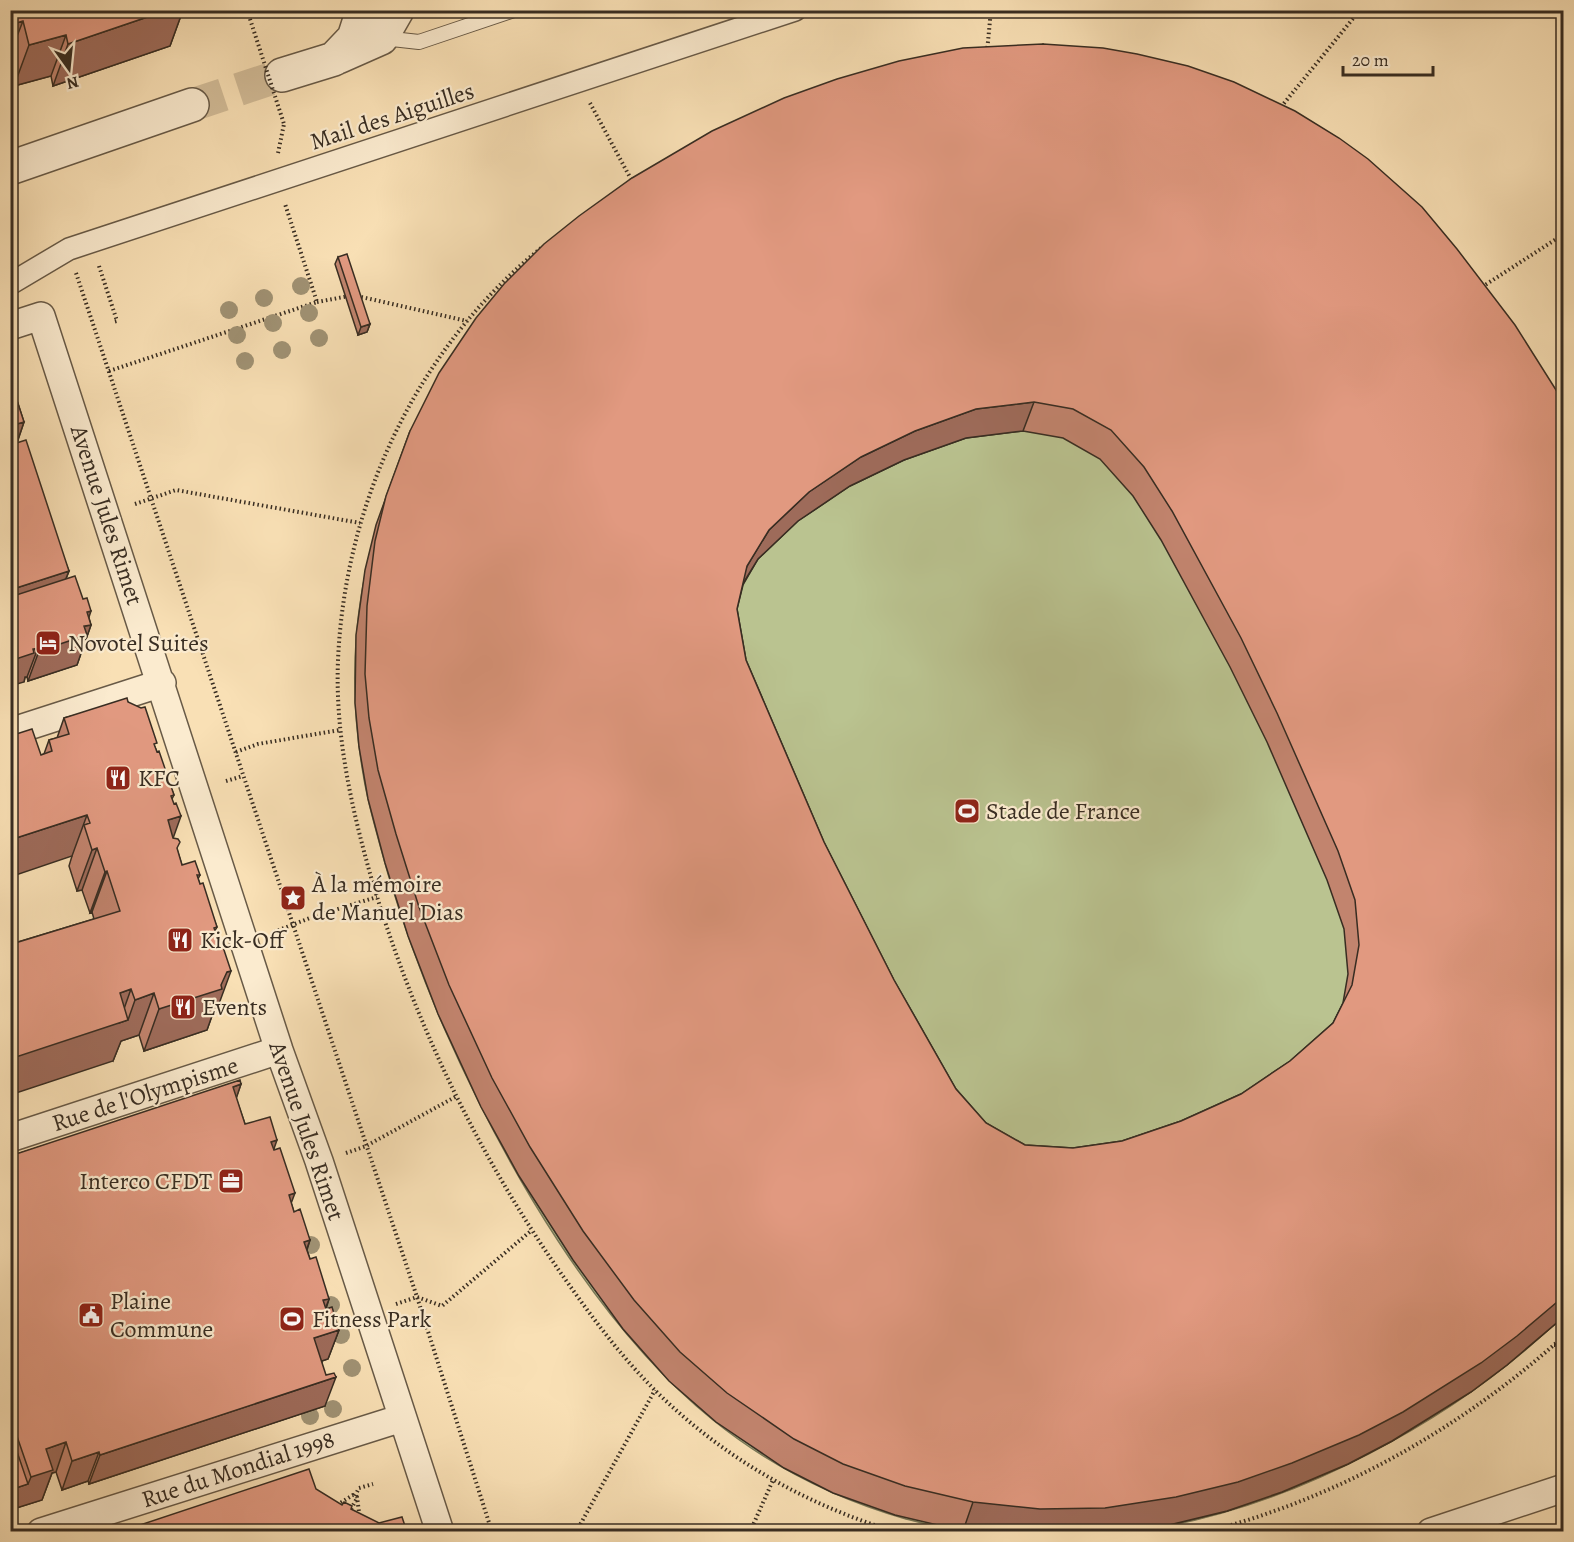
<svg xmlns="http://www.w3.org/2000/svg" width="1574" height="1542" font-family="Alegreya,serif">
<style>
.park{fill:#bac390;stroke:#797859;stroke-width:1.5}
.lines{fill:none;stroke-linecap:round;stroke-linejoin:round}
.tertiary-tunnel{stroke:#d2bc98;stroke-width:33;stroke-dasharray:33 16;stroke-linecap:butt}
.service-casing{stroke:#685a47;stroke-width:16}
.pedestrian-casing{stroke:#685a47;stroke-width:24}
.minor-casing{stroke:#685a47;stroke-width:30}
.tertiary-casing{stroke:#685a47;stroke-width:36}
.path{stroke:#382d22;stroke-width:4;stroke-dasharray:1.5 3;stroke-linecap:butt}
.service{stroke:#fbebcf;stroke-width:14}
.pedestrian{stroke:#fbebcf;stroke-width:21}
.minor{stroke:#fbebcf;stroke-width:27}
.tertiary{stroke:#fbebcf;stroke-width:33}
.path-bridge{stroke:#382d22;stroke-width:4;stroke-dasharray:1.5 3;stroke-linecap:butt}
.tree{fill:#a09274}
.wall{fill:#c2846e;stroke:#382d22;stroke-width:1.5;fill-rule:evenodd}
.shaded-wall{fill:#9e6b5a;stroke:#382d22;stroke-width:1.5}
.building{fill:#e19980;stroke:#382d22;stroke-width:1.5;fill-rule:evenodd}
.labels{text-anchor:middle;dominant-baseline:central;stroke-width:4.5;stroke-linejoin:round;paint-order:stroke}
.street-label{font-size:24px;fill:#382d22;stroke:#fbebcf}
.poi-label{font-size:24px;fill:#382d22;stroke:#fbebcf;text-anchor:start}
</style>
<rect width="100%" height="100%" fill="#f9e0b5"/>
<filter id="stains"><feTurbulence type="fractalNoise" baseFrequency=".00333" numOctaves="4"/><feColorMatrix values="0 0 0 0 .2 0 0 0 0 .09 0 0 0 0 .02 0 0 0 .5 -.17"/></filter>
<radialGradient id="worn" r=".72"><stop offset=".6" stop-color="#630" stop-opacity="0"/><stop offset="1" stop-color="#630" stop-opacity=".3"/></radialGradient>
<path class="park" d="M429 402 1564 448 1563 1316C1456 1420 1292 1508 1144 1530 1114 1535 1081 1531 1050 1531 1023 1531 995 1533 967 1531 947 1530 926 1524 906 1519 836 1499 770 1466 713 1420 597 1326 505 1166 445 1030 423 979 404 927 388 874 379 840 368 807 363 773 340 641 365 519 429 402Z"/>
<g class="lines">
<path class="tertiary-tunnel" d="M192 105 282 75"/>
<g class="service-casing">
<path id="service" d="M383 38 419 42 514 10"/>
</g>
<g class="pedestrian-casing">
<path id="pedestrian" d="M10 284 69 249 795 10"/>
</g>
<g class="minor-casing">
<path id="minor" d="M10 326 41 316 279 1050 319 1161 440 1532
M10 732 162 683
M10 1138 279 1050
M41 1532 402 1418
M1431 1532 1564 1488"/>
</g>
<g class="tertiary-casing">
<path id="tertiary" d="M338 57 381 38 397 10
M282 75 334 59 354 38 363 10
M10 168 192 105"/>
</g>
<path class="path" d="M987 52 991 10
M590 103 632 181
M1281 107 1360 10
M278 153 284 124
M541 248C417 348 345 502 338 660 335 734 351 806 371 877 414 1023 481 1162 570 1286 599 1327 629 1366 666 1401 731 1462 811 1507 897 1532
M99 266 117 321 113 322
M76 273 417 1297 492 1532
M1482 287 1564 234
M357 296 467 321
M317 302 349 296
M109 371 317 302 285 204
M135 504 176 490 360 523
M236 752 258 744 340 730
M226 781 243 776
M274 932 315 916 377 897
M346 1153 366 1146 457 1096
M396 1304 417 1297 442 1306 532 1230
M1554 1345H1564
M355 1496 359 1488 373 1484
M337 1505 353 1495 357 1497 359 1512 357 1516
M349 1513 357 1498
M576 1532 655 1390
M750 1532 773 1480
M1205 1532C1338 1499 1463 1427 1564 1336"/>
<use href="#service" class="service"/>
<use href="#pedestrian" class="pedestrian"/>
<use href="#minor" class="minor"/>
<use href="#tertiary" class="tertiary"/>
<path class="path-bridge" d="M250 19 284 124"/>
</g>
<g class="tree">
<circle cx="301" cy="286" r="9"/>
<circle cx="264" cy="298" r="9"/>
<circle cx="229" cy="310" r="9"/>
<circle cx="309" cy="313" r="9"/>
<circle cx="273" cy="323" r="9"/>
<circle cx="237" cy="335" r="9"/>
<circle cx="319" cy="338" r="9"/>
<circle cx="282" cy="350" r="9"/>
<circle cx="245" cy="361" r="9"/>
<circle cx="311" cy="1245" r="9"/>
<circle cx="331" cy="1305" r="9"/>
<circle cx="341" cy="1335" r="9"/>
<circle cx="352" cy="1368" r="9"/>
<circle cx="333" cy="1409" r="9"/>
<circle cx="310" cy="1416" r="9"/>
</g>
<path class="wall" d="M10 10H183L170 46 53 86 51 76 14 86 10 74Z
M1043 44 1560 1320 1507 1365 1471 1392 1392 1441 1348 1464 1282 1492 1227 1511 1165 1526 1131 1532 963 1531 895 1515 833 1493 784 1468 716 1422 669 1381 623 1329 573 1260 519 1176 481 1107 438 1014 408 936 385 863 368 799 359 747 355 703 356 635 365 570 376 525 410 431ZM1023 431 1063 438 1100 459 1133 496 1161 540 1230 667 1267 742 1327 880 1344 929 1348 974 1343 1003 1333 1023 1290 1061 1241 1094 1181 1121 1122 1141 1073 1148 1025 1145 986 1123 956 1089 894 980 824 842 746 660 737 609 743 585 758 559 798 521 850 486 904 460 966 438Z
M338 257 370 324 367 332 358 335 335 264Z
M10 379 24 422 17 443 69 571 66 579 89 618 91 625 77 665 28 681 27 677H25L24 682Z
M128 702 155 747 174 795 172 799 173 837 182 865 200 875 198 879 217 927 215 931 216 1012 213 1013 207 1030 144 1051 139 1035 121 1041 113 1061 15 943 94 919 92 912 90 913 82 890 77 891 69 866 72 856 41 755 44 754 49 740 57 738 64 718Z
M241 1084 236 1098 245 1124 274 1149 294 1212 310 1240 307 1250 310 1259 329 1299 326 1309 339 1330 328 1359 322 1361 325 1406 89 1484 88 1481 62 1490 56 1472 52 1473 42 1500 10 1510V1156Z"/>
<path class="shaded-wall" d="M168 10H183L170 46 53 86 68 44Z
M23 21 10 54V25Z
M66 35 51 76 14 86 29 45Z
M370 324 367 332 358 335 361 327Z
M1034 402 1023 431 966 438 904 460 850 486 798 521 758 559 736 595 747 566 769 530 809 492 861 457 915 431 976 409Z
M24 422 14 451 10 452V426Z
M69 571 60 593 10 610V590Z
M91 611 86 626 91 625 77 665 28 681 39 651 87 612Z
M38 648 27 677H25L24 682 10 686V661Z
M87 815 72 856 10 877V840Z
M181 816 166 858 168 820Z
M97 848 82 890 77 891 92 850Z
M107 871 92 912 90 913 105 872Z
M231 971 216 1012 213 1013 207 1030 144 1051 159 1009 227 972Z
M131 989 119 1023 128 1020 135 1000 154 993 139 1035 121 1041 113 1061 10 1095V1059L120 993Z
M241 1084 231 1114 233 1087Z
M277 1140 267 1169 271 1142Z
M295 1193 284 1222 289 1195Z
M310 1240 299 1270 304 1242Z
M1563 1297V1316L1560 1320 1507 1365 1471 1392 1392 1441 1348 1464 1282 1492 1227 1511 1165 1526 1131 1532 963 1531 973 1502Z
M329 1299 318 1328 323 1300Z
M339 1330 328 1359 303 1367 314 1338Z
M336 1377 325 1406 89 1484 100 1455Z
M66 1442 56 1472 52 1473 42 1500 10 1510V1490L28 1484 31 1477 46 1449Z
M99 1452 88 1481 62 1490 72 1461Z"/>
<path class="building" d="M10 10H168L68 44 66 35 29 45 23 21 10 25Z
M1043 44 1103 48 1137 54 1188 66 1234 82 1295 111 1339 138 1368 159 1422 207 1457 249 1515 325 1563 401V1297L1517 1336 1481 1363 1403 1412 1359 1435 1292 1463 1238 1482 1176 1497 1105 1508 1040 1509 973 1502 905 1486 843 1464 794 1439 727 1393 680 1352 634 1300 583 1231 530 1147 492 1078 449 985 419 907 396 834 378 770 369 718 365 674 367 606 375 541 386 496 410 431 439 373 476 318 504 284 544 244 579 216 632 178 712 131 784 98 837 79 899 61 963 48ZM1034 402 1073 409 1111 430 1144 467 1172 511 1241 638 1277 713 1338 851 1355 900 1359 945 1352 985 1333 1023 1290 1061 1241 1094 1181 1121 1122 1141 1073 1148 1025 1145 986 1123 956 1089 894 980 824 842 746 660 737 609 747 566 769 530 809 492 861 457 915 431 976 409Z
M347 254 370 324 361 327 338 257Z
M10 379 24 422 10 426Z
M26 440 69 571 10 590V445Z
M75 576 83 599 87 598 91 611 87 612 91 625 84 626 87 635 39 651 38 648 33 649 34 653 10 661V597Z
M127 698 128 702 141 708 145 707 157 743 154 744 157 752 159 751 174 795 171 796 174 804 176 803 181 816 168 820 173 838 178 839 180 842 177 848 182 865 195 861 200 875H197L200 884 203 883 217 927 214 928 217 936 219 935 231 971 227 972 221 985 222 989 159 1009 154 993 135 1000 131 989 120 993 128 1020 10 1059V929L15 943 120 911 107 871 105 872 97 848 92 850 84 825 90 823 87 815 10 840V736L32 729 41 755 52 751 49 740 69 734 64 718Z
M240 1080 241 1084 233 1087 245 1124 270 1117 277 1140 271 1142 274 1150 280 1148 295 1193 289 1195 294 1212 300 1209 310 1240 304 1242 310 1259 316 1257 329 1299 323 1300 326 1309 332 1307 339 1330 314 1338 326 1375 334 1373 336 1377 100 1455 99 1452 72 1461 66 1442 46 1449 53 1470 31 1477 10 1416V1156Z
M10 1431 28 1484 10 1490Z
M309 1469 316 1489 342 1505 344 1502 352 1506 351 1509 379 1523 402 1517 407 1532H119Z"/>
<defs>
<g id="hotel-square" transform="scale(1.35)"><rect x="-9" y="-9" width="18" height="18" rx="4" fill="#8f2418" stroke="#fbebcf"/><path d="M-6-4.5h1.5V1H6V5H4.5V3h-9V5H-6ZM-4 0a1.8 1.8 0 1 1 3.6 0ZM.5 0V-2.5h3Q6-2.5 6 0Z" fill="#fff"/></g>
<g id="restaurant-square" transform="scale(1.35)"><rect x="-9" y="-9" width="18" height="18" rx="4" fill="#8f2418" stroke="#fbebcf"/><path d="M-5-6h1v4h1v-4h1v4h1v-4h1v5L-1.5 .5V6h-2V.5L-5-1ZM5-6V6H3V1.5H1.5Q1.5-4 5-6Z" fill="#fff"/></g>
<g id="stadium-square" transform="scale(1.35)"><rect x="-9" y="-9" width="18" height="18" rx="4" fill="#8f2418" stroke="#fbebcf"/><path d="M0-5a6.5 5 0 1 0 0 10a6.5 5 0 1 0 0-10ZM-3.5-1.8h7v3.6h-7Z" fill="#fff"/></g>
<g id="sight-square" transform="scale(1.35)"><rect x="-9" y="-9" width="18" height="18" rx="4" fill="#8f2418" stroke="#fbebcf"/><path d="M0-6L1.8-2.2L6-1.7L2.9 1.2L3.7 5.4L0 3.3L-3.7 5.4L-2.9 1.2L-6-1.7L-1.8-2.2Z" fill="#fff"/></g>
<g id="office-square" transform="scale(1.35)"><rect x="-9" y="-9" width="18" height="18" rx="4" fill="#8f2418" stroke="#fbebcf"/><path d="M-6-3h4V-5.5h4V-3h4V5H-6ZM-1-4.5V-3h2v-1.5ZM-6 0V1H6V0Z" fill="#fff"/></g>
<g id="civic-square" transform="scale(1.35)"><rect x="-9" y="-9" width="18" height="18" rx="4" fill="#8f2418" stroke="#fbebcf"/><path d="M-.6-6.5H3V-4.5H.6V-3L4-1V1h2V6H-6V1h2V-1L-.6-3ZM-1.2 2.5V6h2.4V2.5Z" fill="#fff"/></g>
</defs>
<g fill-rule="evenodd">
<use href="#hotel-square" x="48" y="643"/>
<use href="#restaurant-square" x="118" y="778"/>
<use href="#stadium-square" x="967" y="811"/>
<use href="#sight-square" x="293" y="898"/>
<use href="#restaurant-square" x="180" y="940"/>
<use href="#restaurant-square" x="183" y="1007"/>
<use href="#office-square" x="231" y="1181"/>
<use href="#civic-square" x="91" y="1315"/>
<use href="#stadium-square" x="292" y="1319"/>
</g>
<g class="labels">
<g class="street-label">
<text transform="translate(392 116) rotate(-18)">Mail des Aiguilles</text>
<text transform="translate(107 515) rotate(72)">Avenue Jules Rimet</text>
<text transform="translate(145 1094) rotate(-18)">Rue de l'Olympisme</text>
<text transform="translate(307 1131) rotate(71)">Avenue Jules Rimet</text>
<text transform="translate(238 1469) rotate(-18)">Rue du Mondial 1998</text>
</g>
<g class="poi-label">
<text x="68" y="643">Novotel Suites</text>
<text x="138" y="778">KFC</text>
<text x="986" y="811">Stade de France</text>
<text x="312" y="884">À la mémoire<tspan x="312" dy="28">de Manuel Dias</tspan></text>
<text x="200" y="940">Kick-Off</text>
<text x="202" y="1007">Events</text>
<text x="212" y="1181" text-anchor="end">Interco CFDT</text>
<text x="110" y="1301">Plaine<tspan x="110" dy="28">Commune</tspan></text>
<text x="312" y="1319">Fitness Park</text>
</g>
</g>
<rect width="1574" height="1542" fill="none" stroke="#f9e0b5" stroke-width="36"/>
<rect x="12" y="12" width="1550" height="1518" fill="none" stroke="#382d22" stroke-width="3"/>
<rect x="18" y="18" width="1538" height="1506" fill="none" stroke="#382d22" stroke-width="1.5"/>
<g transform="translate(69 69) rotate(165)" stroke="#fbebcf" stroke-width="4.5" paint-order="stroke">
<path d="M0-4.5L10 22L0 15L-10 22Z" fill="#382d22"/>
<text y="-9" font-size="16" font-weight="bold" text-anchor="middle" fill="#382d22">N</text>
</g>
<path d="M1343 66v9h90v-9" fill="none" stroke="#382d22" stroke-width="3"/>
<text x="1352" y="66" font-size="18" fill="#382d22" stroke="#fbebcf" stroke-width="4.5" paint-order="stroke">20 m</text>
<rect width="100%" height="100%" filter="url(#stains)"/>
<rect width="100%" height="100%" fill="url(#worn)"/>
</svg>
